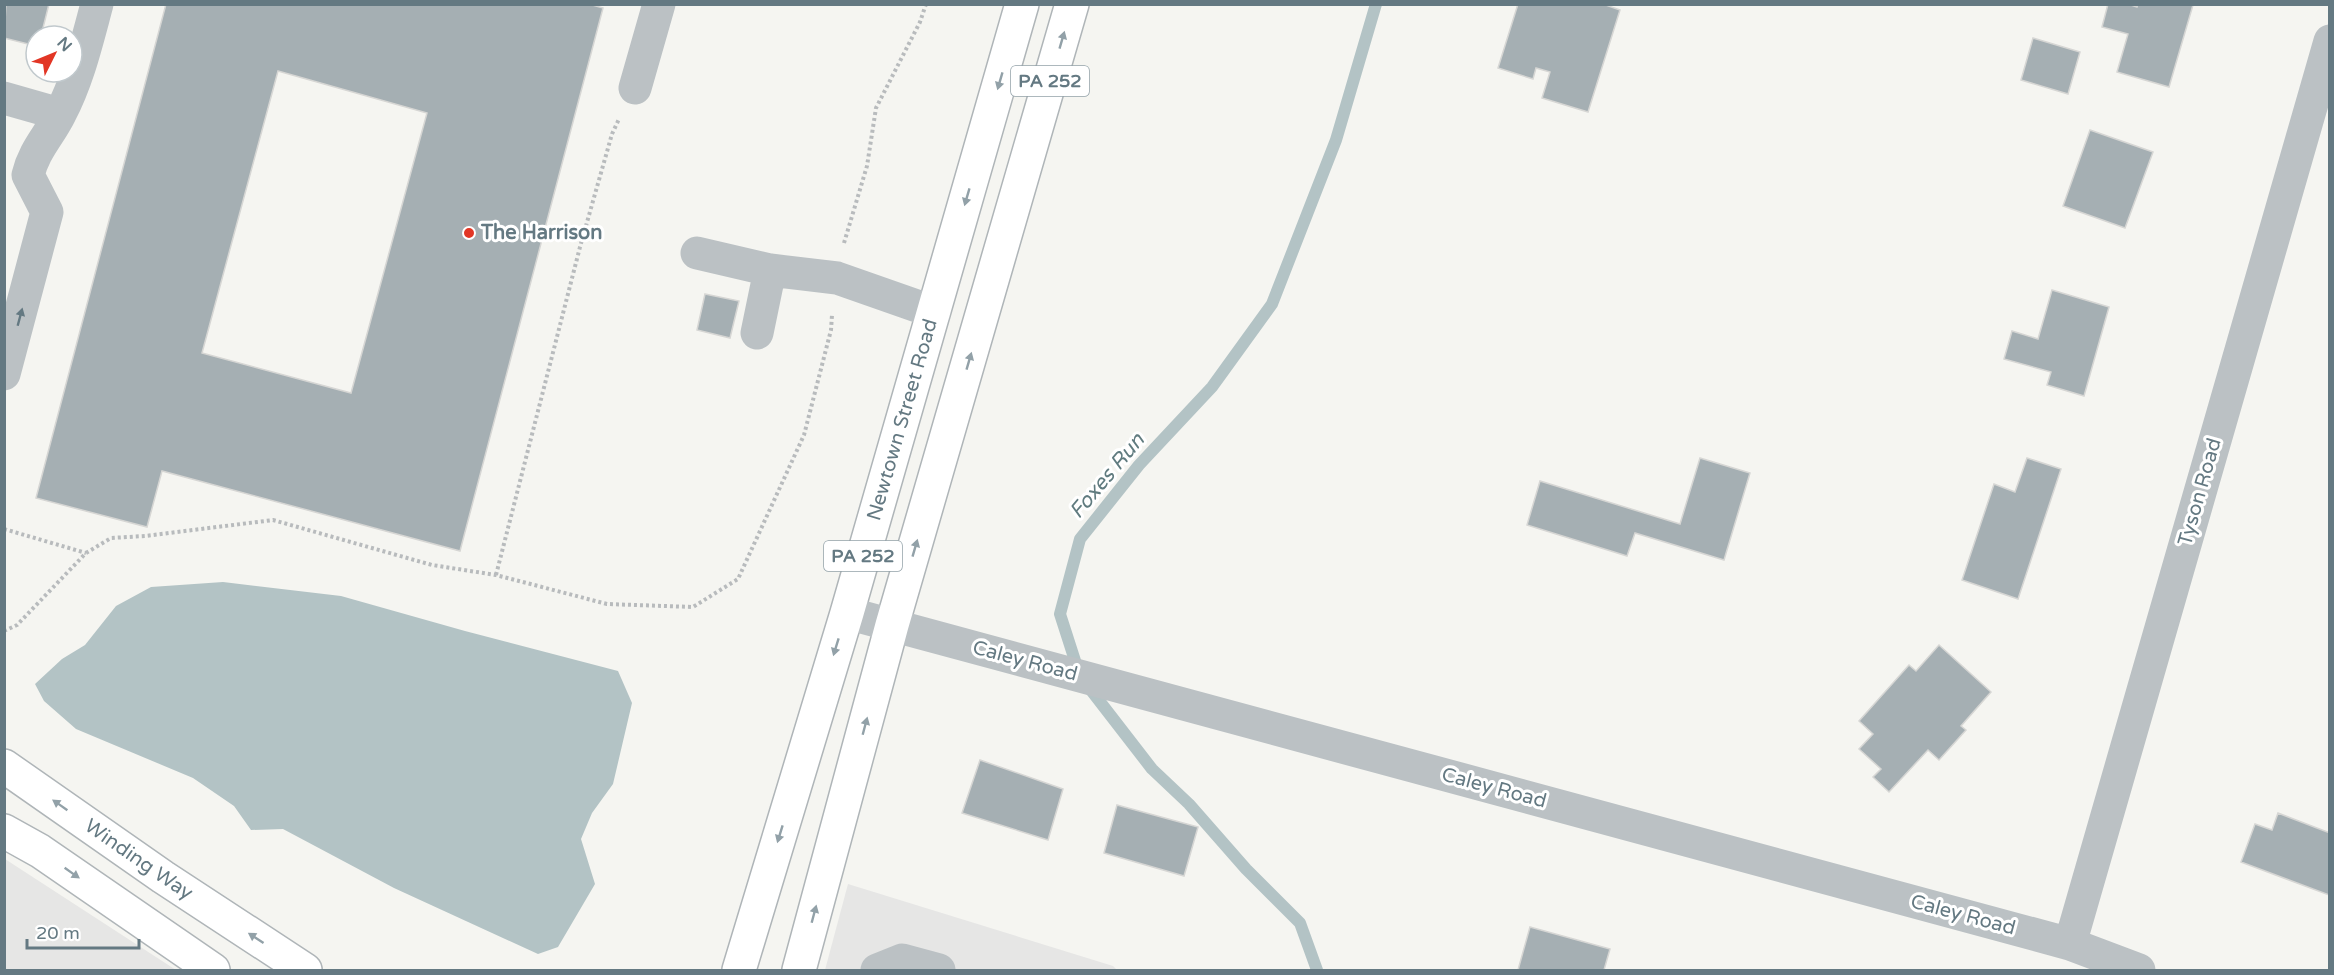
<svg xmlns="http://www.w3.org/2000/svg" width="2334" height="975" font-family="'Varela Round',sans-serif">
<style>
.built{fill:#e6e6e5}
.water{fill:#b3c3c5}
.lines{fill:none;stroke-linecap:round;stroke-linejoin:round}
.stream{stroke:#b3c3c5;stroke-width:12}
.building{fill:#a5afb3;stroke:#d6d6d4;stroke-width:1.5;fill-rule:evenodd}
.major-casing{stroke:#afb5b8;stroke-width:36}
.path{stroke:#b8bbbd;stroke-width:4;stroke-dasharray:3 3;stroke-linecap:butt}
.minor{stroke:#bbc1c4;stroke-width:33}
.major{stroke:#fff;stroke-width:33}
.oneway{fill:#92a1a8}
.oneway2{fill:#647982}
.poi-dot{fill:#e23625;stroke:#fff;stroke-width:2}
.labels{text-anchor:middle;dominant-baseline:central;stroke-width:6;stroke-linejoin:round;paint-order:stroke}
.shield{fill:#fff;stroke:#92a1a8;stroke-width:1.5}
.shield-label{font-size:18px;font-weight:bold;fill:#647982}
.poi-label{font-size:20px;font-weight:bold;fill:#647982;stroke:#fff;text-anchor:start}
.street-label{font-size:20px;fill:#647982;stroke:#fff}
.water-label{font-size:21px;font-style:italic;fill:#607b7f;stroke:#fff}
</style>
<rect width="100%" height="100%" fill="#f5f5f1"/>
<path class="built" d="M5 859 176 970H5Z
M848 884 1113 966 1117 970H825Z"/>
<path class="water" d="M223 582 341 596 465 631 618 671 632 703 613 784 592 813 581 839 595 884 558 947 538 954 394 888 283 829 251 830 234 806 193 778 76 729 44 701 35 684 62 659 85 645 116 606 151 587Z"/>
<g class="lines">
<path class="stream" d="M1078 670 1060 614 1080 539 1139 465 1212 387 1272 304 1336 140 1376 4
M1087 685 1152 769 1189 804 1246 869 1300 923 1317 970"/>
</g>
<path class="building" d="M6 4H49L41 36H36V46L4 38Z
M166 4H589L603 8 460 551 162 471 147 527 36 498ZM278 71 427 113 351 393 202 353Z
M1518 4H1603L1620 10 1588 112 1542 98 1550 72 1536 68 1533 79 1498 68Z
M2108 4H2128L2137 7 2138 4 2193 5 2169 87 2117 72 2128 34 2102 27Z
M2033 38 2080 52 2068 94 2021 80Z
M2090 130 2153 152 2125 228 2063 206Z
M2052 290 2109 307 2084 396 2047 385 2051 372 2004 359 2012 331 2038 339Z
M705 294 739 301 730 338 697 330Z
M1700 458 1750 473 1724 560 1635 533 1627 556 1527 525 1540 481 1680 524Z
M2027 458 2061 469 2018 599 1962 580 1994 484 2015 492Z
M1939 645 1991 692 1961 726 1966 730 1939 760 1928 750 1889 792 1873 777 1881 769 1859 749 1873 734 1859 721 1909 665 1916 671Z
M980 760 1063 789 1048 840 962 813Z
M1117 805 1198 827 1184 876 1104 853Z
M2278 813 2330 833 2329 895 2241 862 2255 824 2272 830Z
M1530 927 1610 949 1604 970H1518Z"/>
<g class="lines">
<g class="major-casing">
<g id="major">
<path id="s1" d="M4 766 163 877 305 970"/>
<path d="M4 831 40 851 213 970"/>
<path id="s2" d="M739 970 847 613 1022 4"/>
<path d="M799 970 892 625 1072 4"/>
</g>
</g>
<path class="path" d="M844 243 867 166 876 108 920 22 926 4
M4 529 86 553
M496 575 580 247 612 134 619 119
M4 631 17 625 86 553 111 538 145 536 273 520 432 565 496 575 607 604 693 607 738 579 804 435 831 330 832 315"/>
<path class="minor" d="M635 88 659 4
M4 98 60 114
M697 253 770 270 837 278 934 312
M757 333 770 270
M4 374 47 212 28 175C34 150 49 136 60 114 78 80 87 41 97 4
M847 613 2070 944 2139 970
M2070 944 2330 41
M877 970 902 960 939 970"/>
<use href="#major" class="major"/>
</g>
<defs><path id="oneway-solid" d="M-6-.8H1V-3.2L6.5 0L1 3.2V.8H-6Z" transform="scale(1.5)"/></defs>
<g class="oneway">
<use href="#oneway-solid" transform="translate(1062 40) rotate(-74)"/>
<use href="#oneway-solid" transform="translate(1000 81) rotate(106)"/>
<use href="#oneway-solid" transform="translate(967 197) rotate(106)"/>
<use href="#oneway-solid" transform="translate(969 361) rotate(-74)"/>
<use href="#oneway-solid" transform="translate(915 548) rotate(-74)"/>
<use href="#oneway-solid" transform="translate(836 647) rotate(107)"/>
<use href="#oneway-solid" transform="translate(865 726) rotate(-75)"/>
<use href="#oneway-solid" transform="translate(60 805) rotate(-145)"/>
<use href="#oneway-solid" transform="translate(780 834) rotate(107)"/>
<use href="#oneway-solid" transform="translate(72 873) rotate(35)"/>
<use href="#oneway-solid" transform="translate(814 914) rotate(-75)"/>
<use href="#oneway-solid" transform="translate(256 938) rotate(-147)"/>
</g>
<use class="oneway2" href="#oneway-solid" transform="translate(20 317) rotate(-75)"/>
<circle class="poi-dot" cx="469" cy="233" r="6"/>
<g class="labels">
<g class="shield">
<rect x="1011" y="66" width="78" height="30" rx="4.5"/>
<rect x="824" y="541" width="78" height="30" rx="4.5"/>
</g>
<g class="shield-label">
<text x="1050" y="81">PA 252</text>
<text x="863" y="556">PA 252</text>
</g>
<g class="poi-label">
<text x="481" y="233">The Harrison</text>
</g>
<g class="street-label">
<text stroke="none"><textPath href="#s2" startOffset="574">Newtown Street Road</textPath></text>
<text transform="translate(2200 492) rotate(-74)">Tyson Road</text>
<text transform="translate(1025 661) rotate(15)">Caley Road</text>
<text transform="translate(1494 788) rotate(15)">Caley Road</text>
<text stroke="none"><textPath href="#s1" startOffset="164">Winding Way</textPath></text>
<text transform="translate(1963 915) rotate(15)">Caley Road</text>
</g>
<g class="water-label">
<text transform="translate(1107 476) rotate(-50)">Foxes Run</text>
</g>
</g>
<rect width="2334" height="975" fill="none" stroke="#647982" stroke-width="12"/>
<g transform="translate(54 54) rotate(47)"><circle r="28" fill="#ffffff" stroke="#c1c9cd" stroke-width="1.5"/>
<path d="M0-4.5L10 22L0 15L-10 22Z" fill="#e23625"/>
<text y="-9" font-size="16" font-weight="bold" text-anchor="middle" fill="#647982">N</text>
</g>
<path d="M27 939v9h112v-9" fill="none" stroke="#647982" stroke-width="3"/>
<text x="36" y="939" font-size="18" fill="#647982" stroke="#ffffff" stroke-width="4.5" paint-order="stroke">20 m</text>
</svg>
